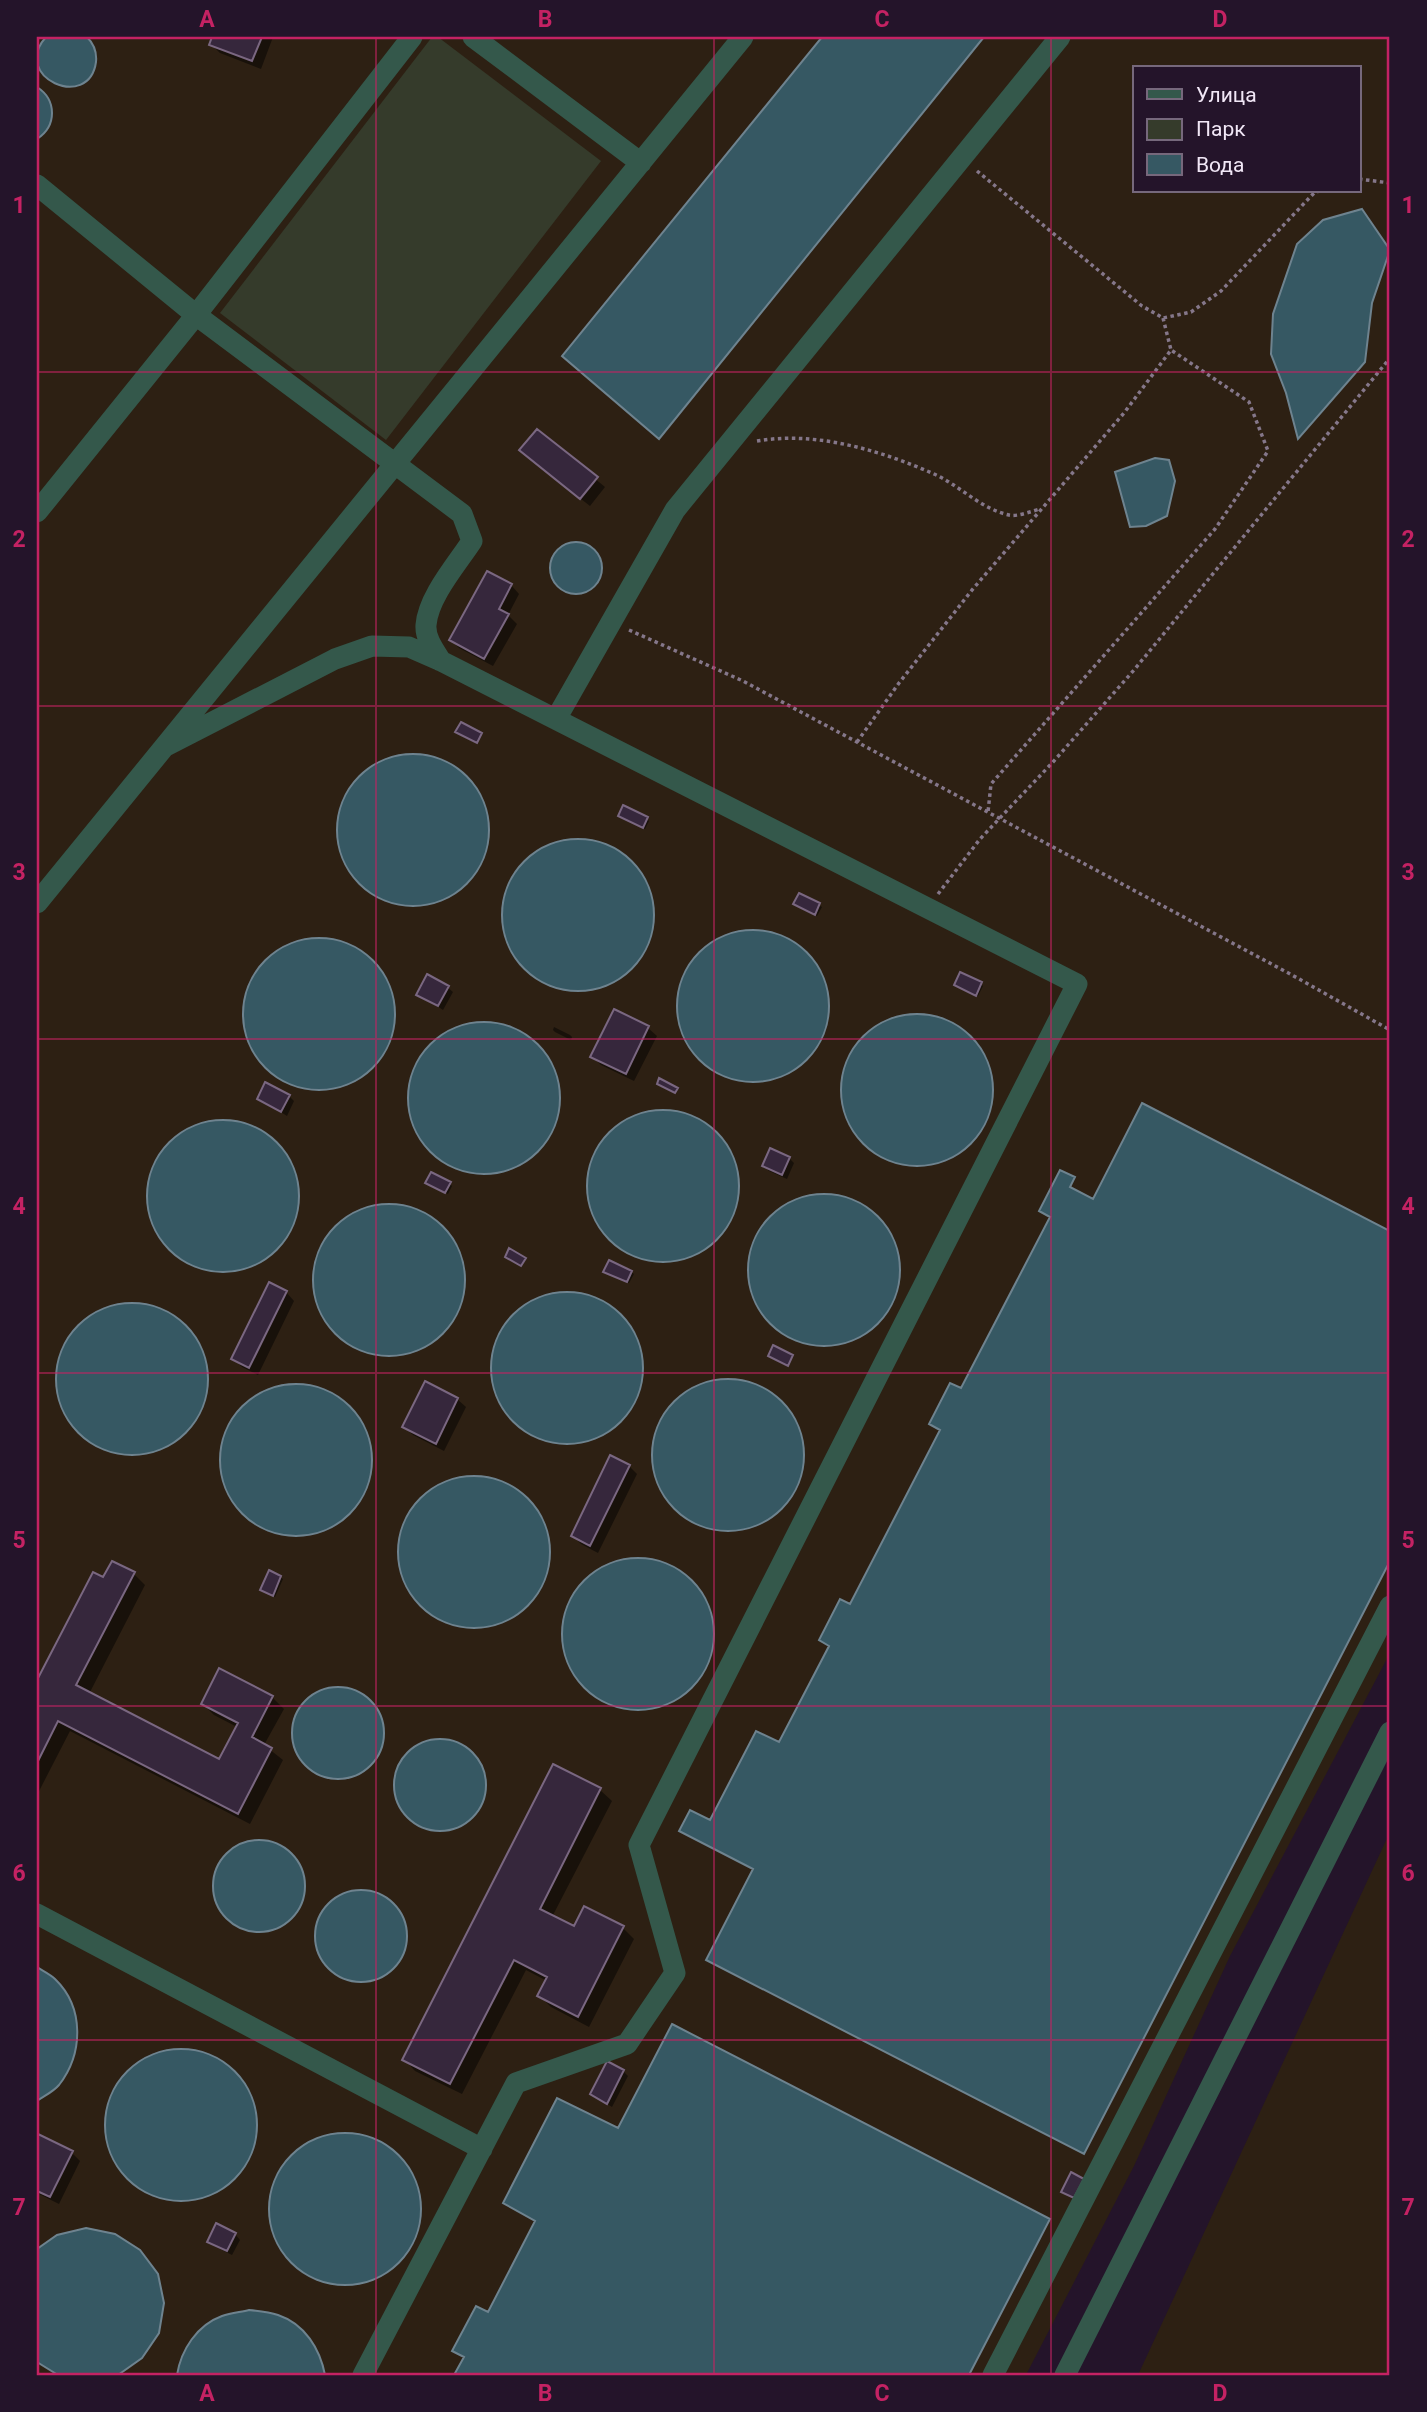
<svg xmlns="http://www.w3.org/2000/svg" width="1427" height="2412" font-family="Roboto,sans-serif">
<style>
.industrial{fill:#2d2013;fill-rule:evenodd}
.green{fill:#353b2b}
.water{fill:#365863;stroke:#6e838f;stroke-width:2}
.shadow{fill:#0007}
.building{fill:#36273c;stroke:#7a6781;stroke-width:2}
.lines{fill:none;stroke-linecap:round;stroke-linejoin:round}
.path{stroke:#85778a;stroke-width:3.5;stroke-dasharray:3.5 3.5;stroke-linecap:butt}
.minor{stroke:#34584b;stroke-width:21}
.grid{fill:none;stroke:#c42263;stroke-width:2;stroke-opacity:0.55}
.neatline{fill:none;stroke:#c42263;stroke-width:2.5}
.grid-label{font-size:23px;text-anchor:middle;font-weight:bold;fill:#c42263}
</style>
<rect width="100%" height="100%" fill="#24142a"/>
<path class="industrial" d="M37 37H1390V1653L1230 1956 1134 2166 1026 2375H37ZM1135 68H1359V191H1135Z
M1390 1832V2375H1138Z"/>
<path class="green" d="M432 37H438L601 161 386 440 220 313Z"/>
<path class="water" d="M46 37H87C94 44 97 52 96 62 89 112 10 77 46 37Z
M822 37H984L659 439 562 356Z
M37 87C57 100 57 126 37 139Z
M1362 209 1390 250 1372 303 1365 362 1298 439 1286 393 1271 354 1273 314 1297 244 1323 220Z
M1155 458 1169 460 1175 481 1167 516 1146 526 1130 527 1115 472Z
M550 568a26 26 0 1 1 52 0a26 26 0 1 1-52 0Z
M337 830a76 76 0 1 1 152 0a76 76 0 1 1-152 0Z
M502 915a76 76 0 1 1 152 0a76 76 0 1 1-152 0Z
M677 1006a76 76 0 1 1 152 0a76 76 0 1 1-152 0Z
M243 1014a76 76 0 1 1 152 0a76 76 0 1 1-152 0Z
M841 1090a76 76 0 1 1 152 0a76 76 0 1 1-152 0Z
M408 1098a76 76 0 1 1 152 0a76 76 0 1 1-152 0Z
M1142 1103 1390 1231V1561L1084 2154 706 1960 753 1869 679 1831 690 1810 710 1820 756 1731 779 1742 829 1646 819 1640 840 1599 850 1604 940 1430 929 1424 950 1383 961 1388 1050 1217 1039 1211 1060 1170 1075 1177 1070 1187 1093 1199Z
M587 1186a76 76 0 1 1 152 0a76 76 0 1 1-152 0Z
M147 1196a76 76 0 1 1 152 0a76 76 0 1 1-152 0Z
M748 1270a76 76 0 1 1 152 0a76 76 0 1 1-152 0Z
M313 1280a76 76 0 1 1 152 0a76 76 0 1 1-152 0Z
M491 1368a76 76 0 1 1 152 0a76 76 0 1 1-152 0Z
M56 1379a76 76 0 1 1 152 0a76 76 0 1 1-152 0Z
M652 1455a76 76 0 1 1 152 0a76 76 0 1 1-152 0Z
M220 1460a76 76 0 1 1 152 0a76 76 0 1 1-152 0Z
M398 1552a76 76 0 1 1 152 0a76 76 0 1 1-152 0Z
M562 1634a76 76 0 1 1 152 0a76 76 0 1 1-152 0Z
M292 1733a46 46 0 1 1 92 0a46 46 0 1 1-92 0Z
M394 1785a46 46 0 1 1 92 0a46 46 0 1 1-92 0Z
M213 1886a46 46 0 1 1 92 0a46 46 0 1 1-92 0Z
M315 1936a46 46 0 1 1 92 0a46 46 0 1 1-92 0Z
M37 1967C43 1971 50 1974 55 1979 85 2008 83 2054 59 2085 53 2092 44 2096 37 2101Z
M672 2024 1050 2219 969 2375H454L464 2357 452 2351 476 2306 488 2312 535 2221 503 2203 557 2098 618 2128Z
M105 2125a76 76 0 1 1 152 0a76 76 0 1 1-152 0Z
M269 2209a76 76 0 1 1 152 0a76 76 0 1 1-152 0Z
M86 2228 115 2234 140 2250 158 2274 164 2303 159 2333 142 2358 118 2375H58L37 2362V2249L57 2235Z
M249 2310C259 2311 269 2312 278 2315 305 2324 320 2349 325 2375H177C181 2350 197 2325 222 2316 231 2313 241 2312 249 2310Z"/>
<path class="shadow" d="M214 37H273L261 69 220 53 211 44Z
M537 431 605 487 590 506 530 459Z
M511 585 519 594 508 615 517 624 493 666 459 648 451 640Z
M620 816 647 819 649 821 645 829Z
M800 895 822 907 817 916 798 906Z
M981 984 983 986 978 996 956 985Z
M447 987 453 992 443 1010 419 994Z
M615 1011 648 1028 657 1036 634 1081 601 1065 592 1056Z
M554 1027 570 1035 572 1037 571 1040 555 1032 553 1030Z
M289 1096 294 1101 287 1116 259 1098Z
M789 1158 794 1163 787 1179 769 1171 764 1166Z
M427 1183 450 1184 452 1186 448 1194Z
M631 1272 634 1274 629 1283 608 1274Z
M286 1292 294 1301 258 1375 242 1367 234 1359Z
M457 1399 466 1407 444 1451 413 1435 404 1427Z
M629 1466 637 1474 598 1553 581 1544 573 1536Z
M94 1574 104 1579 134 1574 145 1585 89 1694 220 1761 237 1727 214 1715 203 1704 272 1697 284 1709 264 1745 283 1760 250 1824 70 1731 37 1795V1684Z
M280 1577 283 1579 275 1597 265 1592Z
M554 1766 600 1790 612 1801 552 1917 574 1929 623 1928 634 1939 589 2027 551 2007 540 1996 547 1981 526 1970 462 2094 415 2071 404 2059Z
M623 2071 628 2076 612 2107 592 2094Z
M39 2137 72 2153 80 2161 59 2204 37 2193V2141Z
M235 2234 240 2240 232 2255 214 2246 209 2241Z"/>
<path class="building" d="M212 37H262L252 61 209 45Z
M537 429 598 477 580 499 519 450Z
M487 571 512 584 499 609 509 614 484 659 449 640Z
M461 722 482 733 477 743 455 732Z
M623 805 648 817 643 828 618 816Z
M799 893 820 903 815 915 793 904Z
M960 972 982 982 976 996 954 985Z
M427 974 449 986 438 1006 416 995Z
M614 1009 649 1026 626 1074 590 1057Z
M659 1078 678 1088 675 1093 657 1084Z
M265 1082 290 1095 281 1112 257 1099Z
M770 1148 790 1157 782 1175 762 1166Z
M431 1172 451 1182 445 1193 425 1183Z
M509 1248 526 1258 521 1266 505 1257Z
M609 1260 632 1271 627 1282 603 1272Z
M269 1282 287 1291 249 1368 231 1359Z
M773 1345 793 1355 788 1366 768 1356Z
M425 1381 458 1398 436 1444 402 1427Z
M610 1455 630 1465 590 1546 571 1536Z
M112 1561 135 1572 76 1685 219 1759 238 1723 201 1704 219 1668 273 1696 252 1737 272 1748 238 1814 58 1721 37 1763V1680L93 1572 103 1577Z
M269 1570 281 1576 273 1596 260 1590Z
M553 1764 601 1788 540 1909 574 1926 584 1906 624 1926 578 2017 537 1996 547 1977 514 1960 450 2084 402 2060Z
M607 2061 624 2070 607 2104 590 2094Z
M38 2134 73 2151 50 2197 37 2191Z
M1071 2172 1084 2179 1074 2198 1061 2192Z
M216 2223 236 2233 227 2251 207 2242Z"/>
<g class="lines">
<path class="path" d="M977 171 1142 306 1163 318 1191 312 1221 291 1314 193 1319 191
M1359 179 1390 183
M1163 318 1171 350
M757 441C815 431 880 450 934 474 959 485 981 509 1009 515 1018 517 1032 511 1040 509
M629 630 743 681 1292 975 1390 1030
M857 742 899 683 972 590 1124 413 1171 350 1249 402 1268 451 1215 529 991 784 988 812
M938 894 980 839 1053 762 1134 670 1390 358"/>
<path class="minor" d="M473 37 641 163
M37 185 196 315 462 514 472 541C457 564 428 597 426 625 425 638 434 650 441 661
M37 512 196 315 412 37
M556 719 675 510 1060 37
M166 746 335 659 372 646 409 647 441 661 1077 984 639 1845 675 1973 627 2044 516 2083 363 2375
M37 903 743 37
M37 1914 482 2149
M993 2375 1390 1606
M1065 2375 1390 1732"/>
</g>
<path class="grid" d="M376 37V2375M714 37V2375M1051 37V2375M37 372H1390M37 706H1390M37 1039H1390M37 1373H1390M37 1706H1390M37 2040H1390"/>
<rect width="1427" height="2412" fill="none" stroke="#24142a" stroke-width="77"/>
<rect x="1133" y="66" width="228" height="126" fill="#24142a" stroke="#76687c" stroke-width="2"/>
<rect x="1147" y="89" width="35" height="10" fill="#34584b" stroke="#76687c" stroke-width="2"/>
<text x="1196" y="102" font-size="21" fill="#f1e7f6">Улица</text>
<rect x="1147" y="119" width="35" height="21" fill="#353b2b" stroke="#76687c" stroke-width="2"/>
<text x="1196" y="136" font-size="21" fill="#f1e7f6">Парк</text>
<rect x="1147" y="154" width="35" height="21" fill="#365863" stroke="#76687c" stroke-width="2"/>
<text x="1196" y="172" font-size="21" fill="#f1e7f6">Вода</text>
<rect x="38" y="38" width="1350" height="2336" class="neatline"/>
<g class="grid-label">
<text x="207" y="27">A</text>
<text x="545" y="27">B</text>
<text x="882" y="27">C</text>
<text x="1220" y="27">D</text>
<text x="19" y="213">1</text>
<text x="1408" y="213">1</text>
<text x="19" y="547">2</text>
<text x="1408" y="547">2</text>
<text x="19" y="880">3</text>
<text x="1408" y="880">3</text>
<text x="19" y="1214">4</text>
<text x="1408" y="1214">4</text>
<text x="19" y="1548">5</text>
<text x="1408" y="1548">5</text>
<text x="19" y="1881">6</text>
<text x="1408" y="1881">6</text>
<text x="19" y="2215">7</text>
<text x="1408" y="2215">7</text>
<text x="207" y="2401">A</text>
<text x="545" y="2401">B</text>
<text x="882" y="2401">C</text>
<text x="1220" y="2401">D</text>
</g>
</svg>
